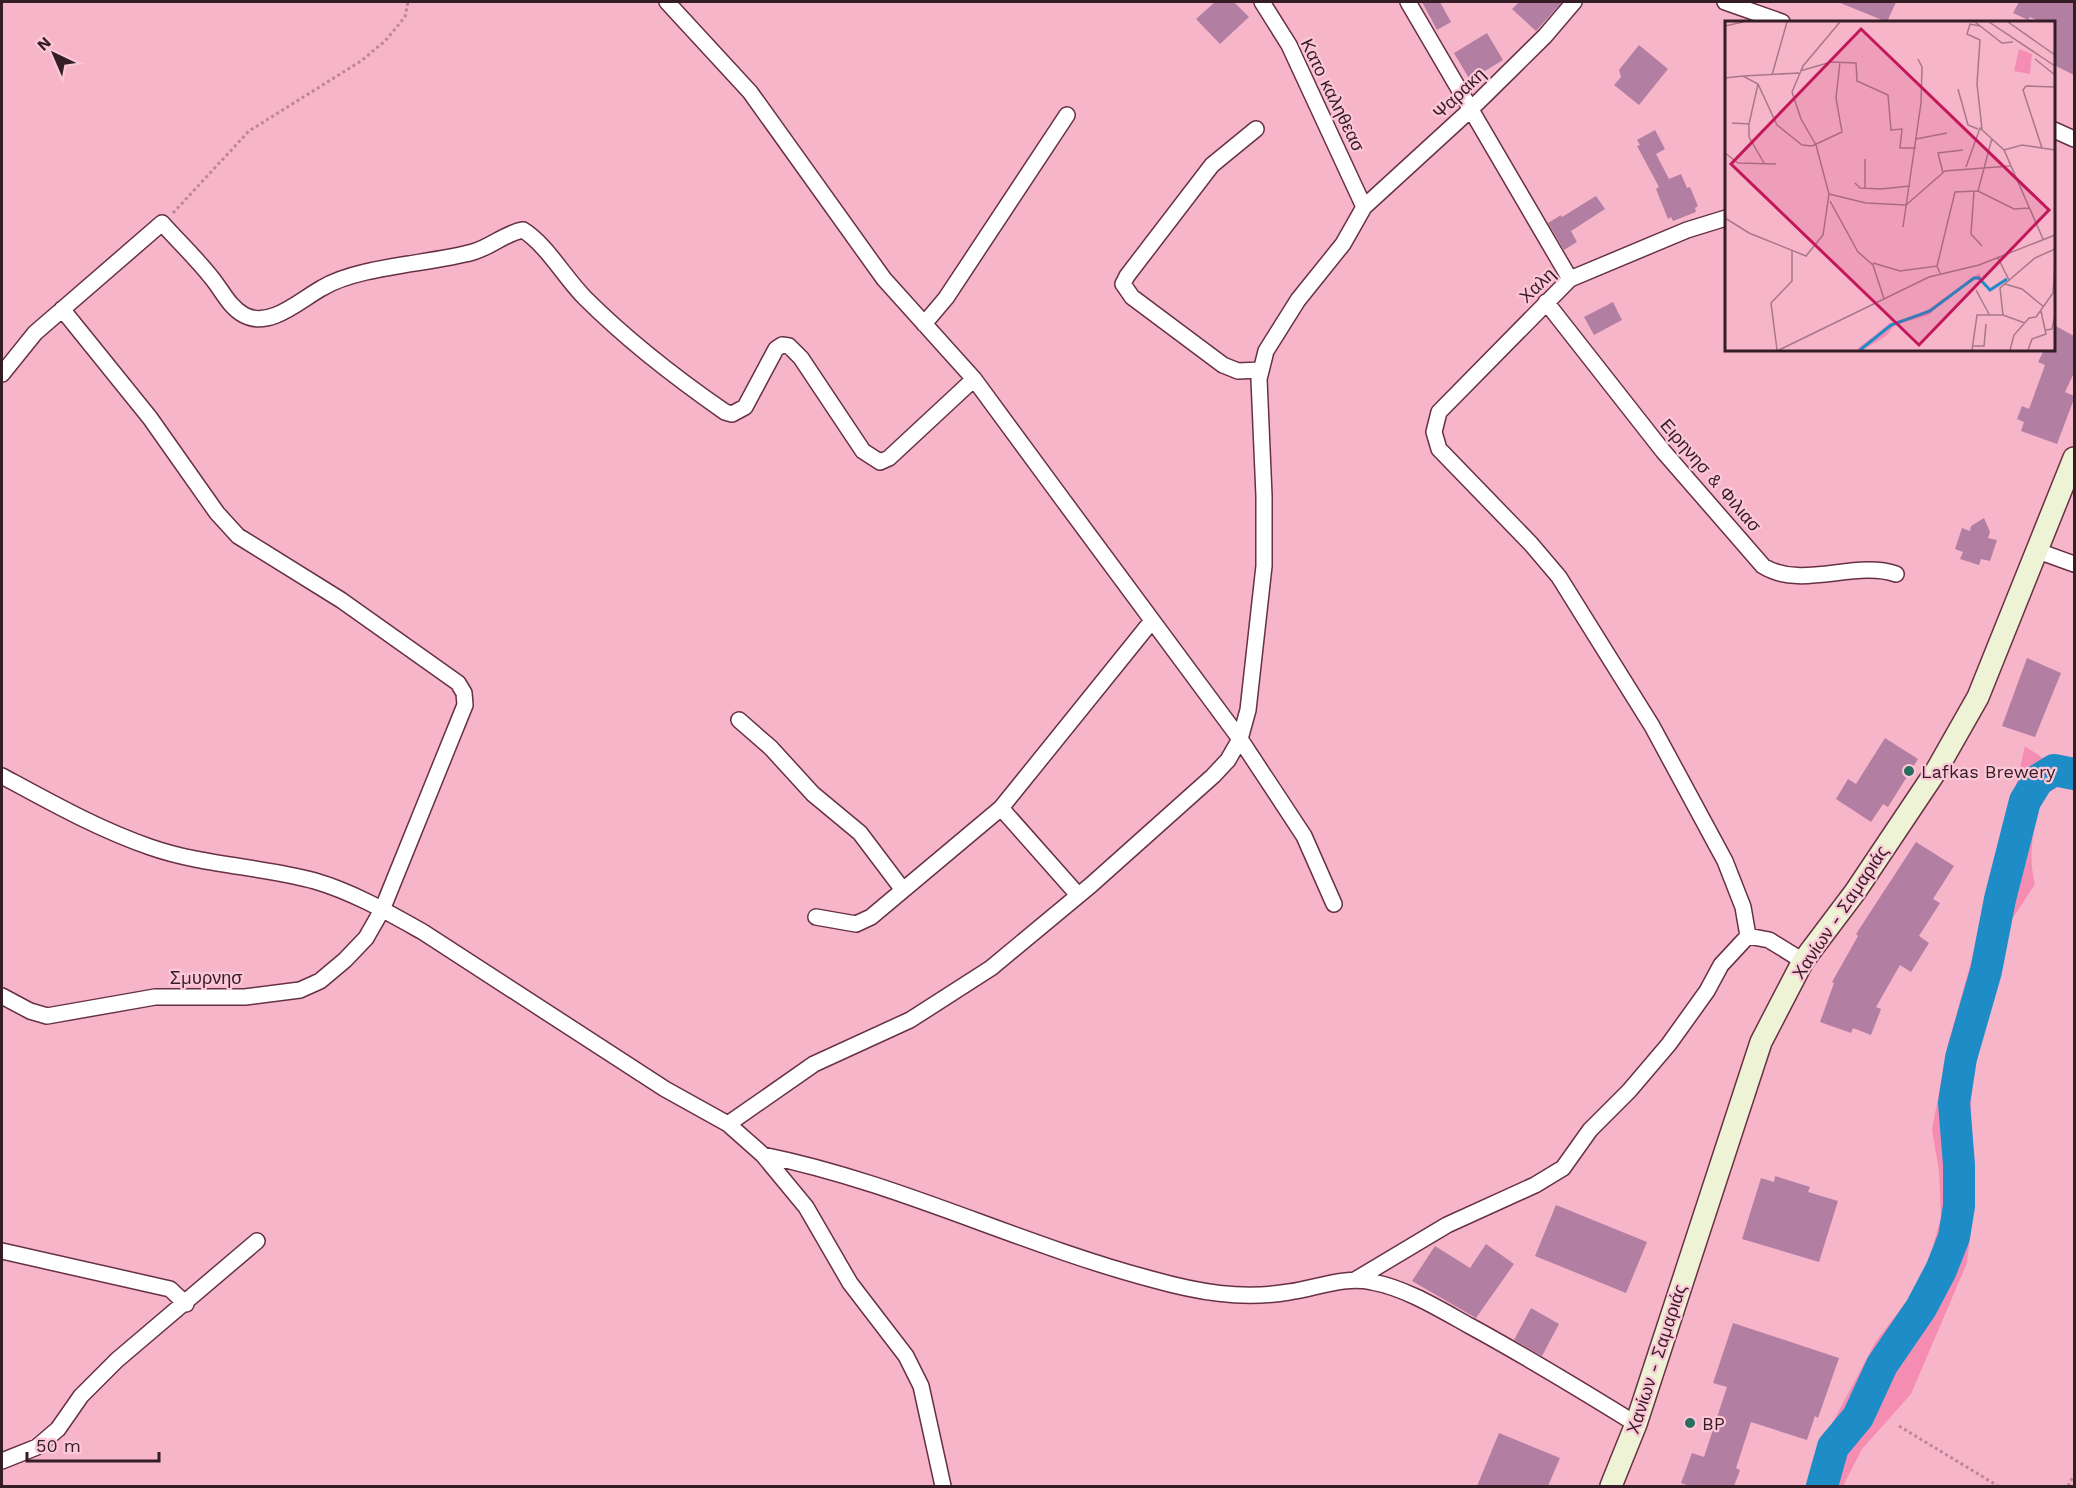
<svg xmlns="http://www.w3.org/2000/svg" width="2076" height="1488" font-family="'Work Sans',sans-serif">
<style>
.green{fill:#f58db2}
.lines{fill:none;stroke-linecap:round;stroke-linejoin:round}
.river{stroke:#1e8dc7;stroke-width:32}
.building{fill:#b27fa3}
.street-casing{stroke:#673145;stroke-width:18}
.secondary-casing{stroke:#673145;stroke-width:24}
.path{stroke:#bd8798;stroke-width:3;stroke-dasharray:3 3;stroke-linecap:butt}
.street{stroke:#fff;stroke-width:15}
.secondary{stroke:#edf3d4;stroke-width:21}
.poi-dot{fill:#296d60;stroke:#fcc7d7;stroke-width:2}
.labels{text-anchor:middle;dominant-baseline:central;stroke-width:4.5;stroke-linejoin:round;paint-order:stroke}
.street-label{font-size:18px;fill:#351d25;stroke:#fcc7d7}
.poi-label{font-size:18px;fill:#351d25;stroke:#fcc7d7;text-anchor:start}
.inset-river{fill:none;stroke:#1e8dc7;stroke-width:3}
.inset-road{fill:none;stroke:#a97888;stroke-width:1.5}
.view{fill:#c2185b;fill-opacity:0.15;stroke:#c2185b;stroke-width:3}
.inset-edge{fill:none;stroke:#351d25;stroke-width:3}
</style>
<rect width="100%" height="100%" fill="#f7b5ca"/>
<path class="green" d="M2025 746 2044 759 2074 766V783L2066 782 2043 796C2034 825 2027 854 2035 884L2009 924 1971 1081 1972 1217 1967 1263 1911 1394 1862 1449 1843 1486H1806L1817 1452 1876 1341 1924 1279 1941 1217 1939 1171 1932 1130 1948 1044 1991 892Z"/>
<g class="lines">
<path class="river" d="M1822 1486 1833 1447 1858 1417 1882 1365 1921 1308 1941 1270 1954 1237 1959 1206V1165L1954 1103 1961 1058 1986 971 2000 899 2025 801 2038 780 2054 770 2074 774"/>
</g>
<path class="building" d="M1215 2H1234L1249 17 1220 44 1196 19Z
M1422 2H1440L1451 22 1437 30Z
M1519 2H1562L1536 31 1512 9Z
M1838 2H1896L1887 22Z
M2019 2H2074V75L2054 65V22H2041L2030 17 2028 20 2013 13Z
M1487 33 1503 60 1470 80 1454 53Z
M1639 45 1668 69 1639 105 1614 85 1621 77 1619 70Z
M1655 130 1665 149 1656 154 1669 179 1681 174 1687 188 1690 187 1698 206 1695 208 1696 212 1673 221 1671 217 1668 219 1656 189 1659 187 1637 146 1640 145 1637 140Z
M1596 196 1605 209 1571 231 1577 242 1564 250 1548 223 1561 215 1562 217Z
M1613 302 1622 320 1594 335 1584 317Z
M2054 325 2074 336V373L2065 392 2074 396V399L2057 444 2021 431 2024 422 2017 419 2022 406 2029 409 2045 365 2038 362 2044 350H2054Z
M1984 518 1990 532 1988 538 1997 540 1990 561 1981 559 1979 565 1960 559 1963 552 1955 549 1962 528 1970 531 1971 526Z
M2027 658 2061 673 2035 737 2002 726Z
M1885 738 1918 759 1888 807 1883 804 1871 822 1836 799 1848 779 1856 784Z
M1916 842 1954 866 1933 899 1940 903 1919 936 1929 943 1911 972 1900 965 1876 1007 1881 1009 1871 1035 1853 1028 1851 1033 1820 1022 1834 983 1832 982 1858 936 1856 934Z
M1775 1176 1810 1187 1808 1192 1838 1201 1819 1262 1742 1239 1761 1178 1774 1182Z
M1556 1205 1647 1242 1626 1293 1535 1256Z
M1486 1244 1514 1264 1476 1318 1412 1281 1435 1246 1470 1268Z
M1531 1308 1559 1324 1542 1356 1514 1340Z
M1733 1323 1839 1358 1818 1418 1815 1416 1807 1440 1751 1422 1736 1468 1740 1470 1734 1486H1690L1681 1483 1692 1453 1704 1457 1727 1387 1713 1383Z
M1499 1433 1560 1458 1548 1486H1477Z"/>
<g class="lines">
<g class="street-casing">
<path id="street" d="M667 2 750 92 884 279 974 379 1063 500 1240 739 1304 836 1334 904
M1262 2 1289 45 1364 207
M1408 2 1570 279
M1725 2 1782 22
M1256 129 1212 165 1127 276 1123 284 1132 297 1223 365 1238 371 1261 370
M2054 130 2074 139
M1726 218 1687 230 1570 279 1439 412 1434 432 1439 449 1531 544 1559 577 1652 726 1725 861 1743 907 1748 936
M1546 302 1663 451 1763 566C1801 590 1855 560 1896 574
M924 324 946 298 1067 115
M2 374 35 333 162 223C178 241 196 258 211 277 222 290 229 307 244 315 270 329 300 300 322 288 358 266 430 264 473 252 491 247 505 233 523 230 546 244 565 278 585 298 628 341 676 378 725 412L732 414 745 407 776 349 782 345 789 346 801 358 863 451 880 462 889 458 974 379
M2038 551 2074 564
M739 720 771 748 813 794 860 833 903 890
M2 776C50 802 98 829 150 847 204 866 261 866 315 881 353 892 389 913 423 932L665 1089 728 1124 763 1155 806 1207 850 1283 906 1356 921 1386 943 1486
M1001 808 1078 895
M816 917 856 924 871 917 1001 808 1151 622
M2 996 30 1011 47 1016 155 997H245L300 990 320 981 345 960 366 938 382 910 465 705 464 693 458 683 341 600 238 536 217 513 150 418 62 309
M728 1124 814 1064 910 1020 991 968 1091 885 1213 776 1228 760 1240 739 1248 710 1264 566V496L1259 379 1266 351 1298 300 1343 244 1364 207 1470 110 1545 36 1574 2
M763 1155C897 1182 1019 1244 1151 1279 1197 1292 1241 1300 1289 1292 1317 1288 1344 1276 1372 1282 1406 1288 1441 1310 1470 1326 1527 1357 1581 1390 1636 1424
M2 1251 170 1289 186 1304
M1355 1280 1447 1225 1535 1185 1563 1168 1590 1130 1629 1091 1669 1044 1707 991 1721 965 1748 936 1769 940 1803 961
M2 1461 37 1447 58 1429 81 1396 117 1360 257 1241"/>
</g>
<g class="secondary-casing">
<path id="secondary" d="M1611 1486 1636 1424 1761 1042 1803 961 1855 892 1936 771 1978 697 2074 458"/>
</g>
<path class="path" d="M173 213 249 131 361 61 385 41 405 17 408 2
M1899 1426 1998 1486
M2068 1486 2074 1475"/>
<use href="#street" class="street"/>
<use href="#secondary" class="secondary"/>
</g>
<g class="poi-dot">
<circle cx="1909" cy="771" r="6"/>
<circle cx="1690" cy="1423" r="6"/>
</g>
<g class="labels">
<g class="street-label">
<text transform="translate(1459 93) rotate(-44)">Ψαρακη</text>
<text transform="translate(1333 95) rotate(64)">Κατο καληθεασ</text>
<text transform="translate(1537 285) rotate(-44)">Χαλη</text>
<text transform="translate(1711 475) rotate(49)">Ειρηνησ &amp; Φιλιασ</text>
<text transform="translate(1840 912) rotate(-56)">Χανίων - Σαμαριάς</text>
<text x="206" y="977">Σμυρνησ</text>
<text transform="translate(1656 1359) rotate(-72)">Χανίων - Σαμαριάς</text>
</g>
<g class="poi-label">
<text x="1921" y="771">Lafkas Brewery</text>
<text x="1702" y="1423">BP</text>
</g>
</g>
<g transform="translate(1725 21)">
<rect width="330" height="330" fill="#f7b5ca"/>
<path d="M294 28 307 33 305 53 289 50ZM254 252 259 263 251 258 220 278 204 294 170 304 161 315 138 329H131L165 302 198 292Z" fill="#f58db2"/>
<path class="inset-river" d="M135 329 166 304 205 290 249 257H254L265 269 282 258"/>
<path class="inset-road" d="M250 1 277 22 288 21M264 1 330 45M283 1 330 34M0 5 18 1M255 5 245 3 242 13 255 19 252 63 257 108M310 38 330 54M75 50 106 41 131 42 132 60 163 74 166 109 177 108 175 127H191M47 54 62 1M18 55 74 52M0 57 18 55 33 63 52 104 77 124 87 125 117 111 111 77 115 41M233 68 243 104 253 108M7 102 24 103 33 63M24 103V116L39 142M191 118 222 112M317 127 298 69 301 65 330 66M279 129 297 124 330 129M0 132 13 142 51 143M140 138V167M241 146 255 107 279 129 318 218M218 152 213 132 238 129M130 162 135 167 156 168 185 165M249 170 246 213 257 225M253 170 267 117M104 173 141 182 181 184 220 150 285 145M105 180 133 231 148 244 159 278M0 197 24 212 81 235 98 214 104 173 91 124 76 98 67 71 78 45 115 1M178 206 196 82 197 46 193 38M273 237 284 259M148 242 175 250 212 245 215 252M212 245 230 171 253 170 289 188 305 187M280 263 297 268 319 286M251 269 264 293M278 294 275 267 310 237 330 228M321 309 327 308 330 294M248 325H259L261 303M52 329 46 282 67 260V229M54 329 204 256 254 244 330 214M247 329 252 294H278L300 302M285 329 289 314 304 297 311 296 328 272 330 241M303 329 307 318 321 313 316 290"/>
<path class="view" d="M136 8 324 189 194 324 6 143Z"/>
<rect width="330" height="330" class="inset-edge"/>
</g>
<rect width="2076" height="1488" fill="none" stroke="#351d25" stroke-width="6"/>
<g transform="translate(54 54) rotate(316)" stroke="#fcc7d7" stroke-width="4.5" paint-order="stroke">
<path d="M0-4.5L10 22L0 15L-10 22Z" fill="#351d25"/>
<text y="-9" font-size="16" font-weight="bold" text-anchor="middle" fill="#351d25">N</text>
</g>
<path d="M27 1452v9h132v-9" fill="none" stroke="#351d25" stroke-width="3"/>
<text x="36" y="1452" font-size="18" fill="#351d25" stroke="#fcc7d7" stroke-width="4.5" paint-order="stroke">50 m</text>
</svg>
